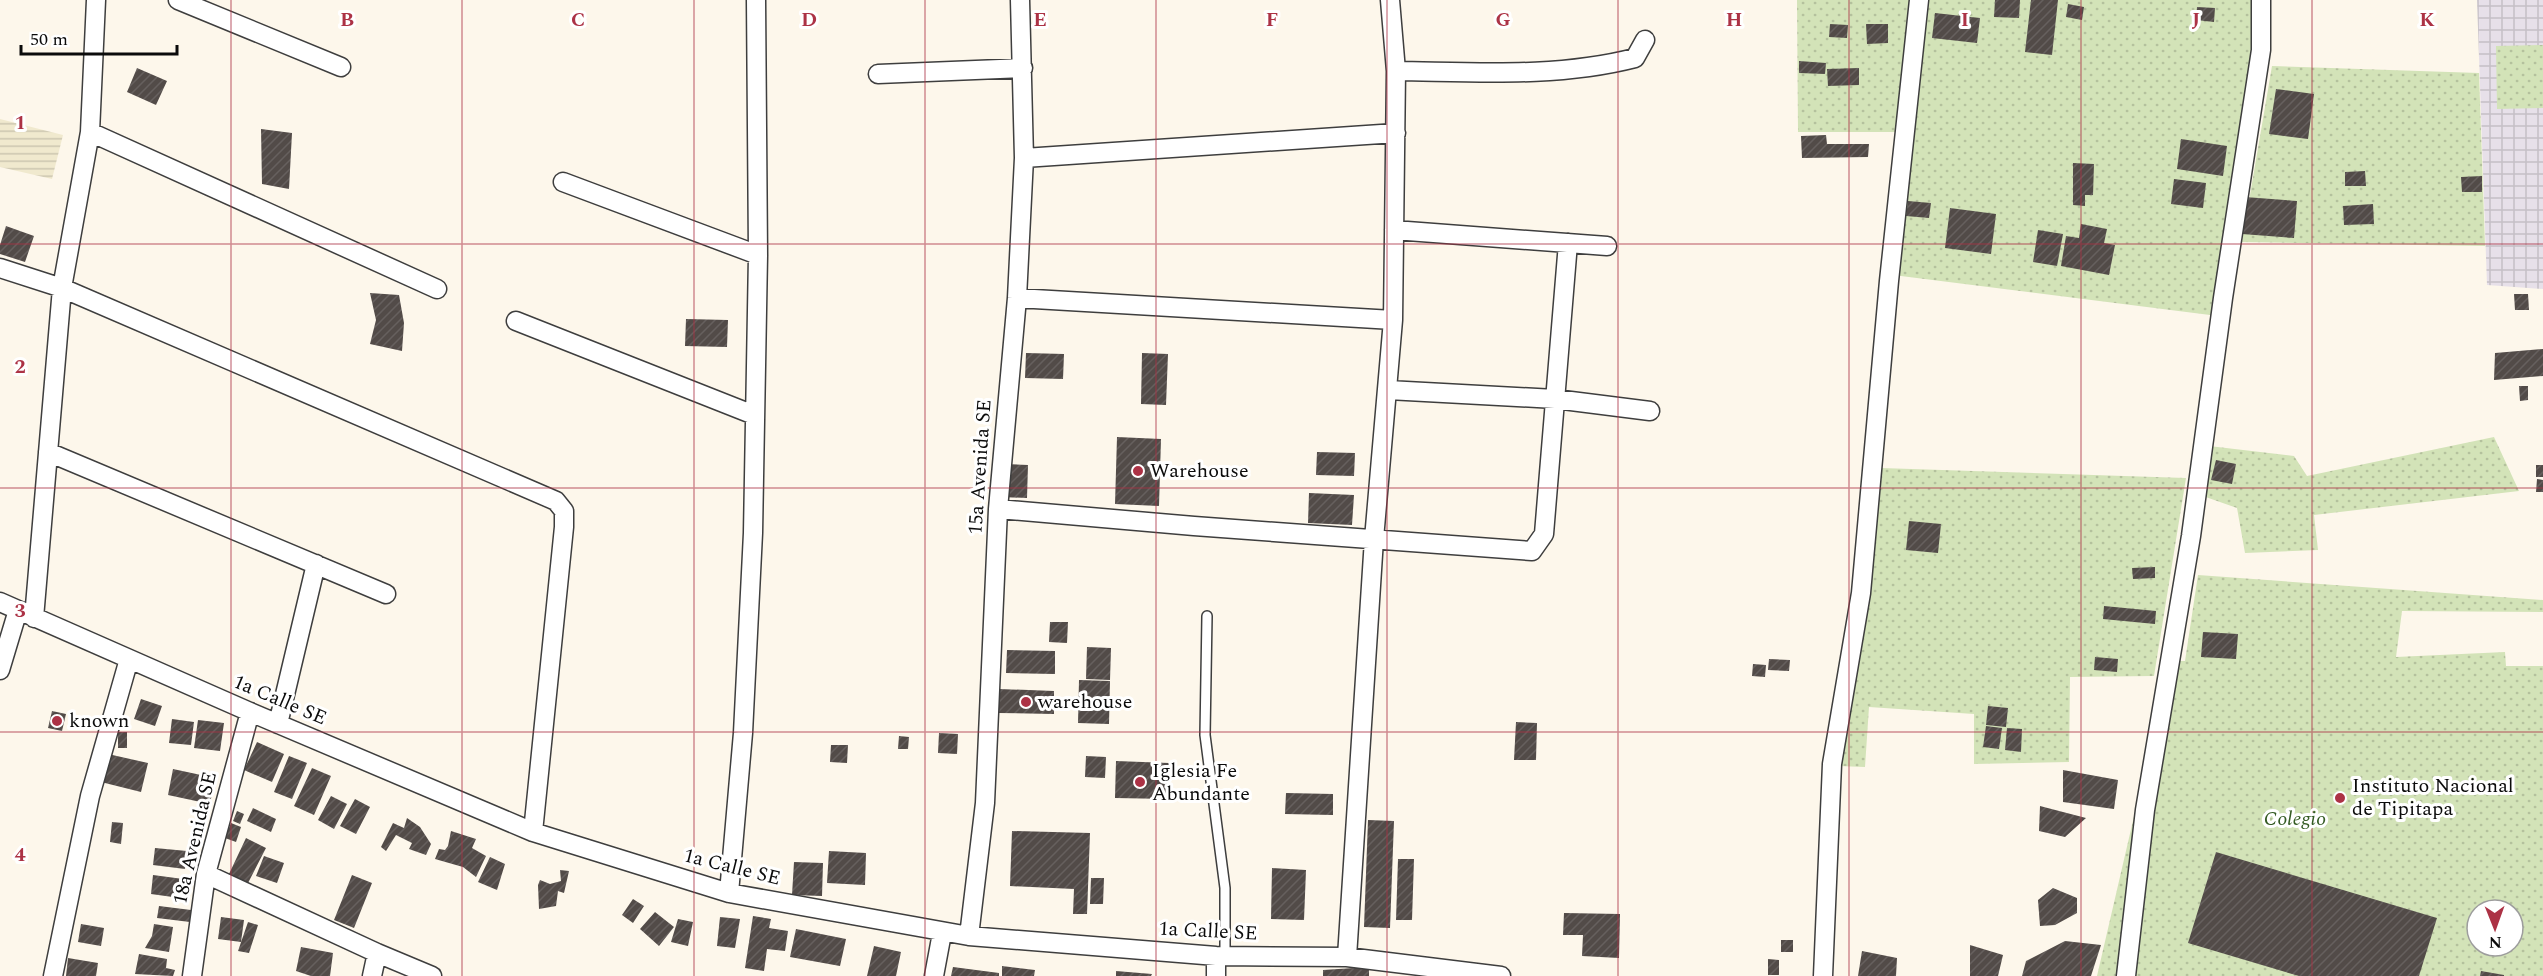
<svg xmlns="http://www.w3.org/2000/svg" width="2543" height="976" font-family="Spectral,serif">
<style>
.industrial{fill:url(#industrial-grid)}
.farmland{fill:url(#farmland-rules)}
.grass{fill:url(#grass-dots);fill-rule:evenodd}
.building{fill:url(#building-hatch)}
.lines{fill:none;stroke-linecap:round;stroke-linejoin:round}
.lane-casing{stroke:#3e3e3e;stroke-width:12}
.street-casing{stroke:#3e3e3e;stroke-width:21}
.lane{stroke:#fff;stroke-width:9}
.street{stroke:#fff;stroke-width:18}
.grid{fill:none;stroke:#ac3245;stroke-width:1.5;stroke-opacity:0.55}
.poi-dot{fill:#ac3245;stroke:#fff;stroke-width:2}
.labels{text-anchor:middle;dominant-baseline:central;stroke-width:6;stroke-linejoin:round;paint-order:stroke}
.street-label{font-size:20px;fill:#0b0b0b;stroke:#fff}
.poi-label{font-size:20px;fill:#0b0b0b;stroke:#fff;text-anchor:start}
.park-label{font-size:20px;font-style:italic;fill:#345b23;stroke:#fff}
.grid-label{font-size:20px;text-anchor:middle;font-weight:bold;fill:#ac3245;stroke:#fff;stroke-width:6;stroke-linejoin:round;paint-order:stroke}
</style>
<defs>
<pattern id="industrial-grid" width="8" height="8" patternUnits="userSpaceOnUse" patternTransform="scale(1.5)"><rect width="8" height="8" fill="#e7e0e9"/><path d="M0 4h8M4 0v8" fill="none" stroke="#c5bfc6"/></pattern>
<pattern id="farmland-rules" width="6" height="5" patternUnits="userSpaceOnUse" patternTransform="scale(1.5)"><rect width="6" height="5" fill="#f0e9ce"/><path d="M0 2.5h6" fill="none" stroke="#ccc6b0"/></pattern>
<pattern id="grass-dots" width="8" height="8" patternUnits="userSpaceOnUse" patternTransform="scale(1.5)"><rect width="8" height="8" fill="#d3e3b8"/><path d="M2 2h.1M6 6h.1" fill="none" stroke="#b4c19d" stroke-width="1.8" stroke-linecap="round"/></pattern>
<pattern id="building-hatch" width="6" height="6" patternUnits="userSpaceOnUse" patternTransform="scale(1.5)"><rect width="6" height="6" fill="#524b48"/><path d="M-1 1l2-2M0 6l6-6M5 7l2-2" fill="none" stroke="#66605e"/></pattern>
</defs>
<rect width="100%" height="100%" fill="#fdf7eb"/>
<path class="industrial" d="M2477 0H2543V289L2487 285Z"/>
<path class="farmland" d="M0 119 63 135 52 179 0 167Z"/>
<path class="grass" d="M1797 0H1916L1902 132H1798Z
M1922 0H2255L2258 50 2218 316 1893 275Z
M2543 45V108L2497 109 2496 46Z
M2272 66 2479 73 2485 246 2242 242Z
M2494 437 2519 491 2314 515 2318 550 2245 553 2237 508 2200 495 2209 446 2294 456 2307 476Z
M1881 468 2186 478 2154 676 2070 677 2069 762 1974 764V714L1869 707 1865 767 1838 766 1867 599Z
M2198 575 2543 600V612L2402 611 2396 657 2505 652 2506 666H2543V976H2097L2170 661H2185ZM2477 910H2513V946H2477Z"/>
<path class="building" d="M1995 0H2020L2019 18 1994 17Z
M2031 0H2058L2052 55 2025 52Z
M2068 4 2084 7 2082 20 2066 17Z
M2197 7 2215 8 2214 22 2196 20Z
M1935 13 1980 18 1977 43 1932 38Z
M1830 24 1848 25 1847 38 1829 37Z
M1866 24H1888V43L1867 44Z
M1799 61 1826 63 1825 74 1799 73Z
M137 68 167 81 156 105 127 92Z
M1859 68V85L1828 86 1827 69Z
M2276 89 2314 94 2308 139 2269 134Z
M261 129 292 133 289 189 262 184Z
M1826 135 1827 144H1869L1868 157 1802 158 1801 136Z
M2181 139 2227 146 2223 176 2177 169Z
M2073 163 2094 164 2093 195H2085V206L2073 205Z
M2365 171 2366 186H2345V172Z
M2482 176V192H2462L2461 177Z
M2174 179 2206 183 2203 208 2171 204Z
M2245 197 2297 201 2294 238 2242 234Z
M1908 201 1931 203 1929 218 1906 216Z
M2373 204 2374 224 2344 225 2343 206Z
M1950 208 1996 214 1991 254 1945 248Z
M2081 224 2107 229 2104 243 2115 245 2109 275 2061 266 2066 236 2079 238Z
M6 226 34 236 25 262 0 254V245Z
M2038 230 2063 234 2057 266 2033 262Z
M370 293 399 295 404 323 402 351 370 344 376 320Z
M2514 294H2528L2529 310H2515Z
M686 319 728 320 727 347 685 346Z
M2543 349V376L2494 380 2495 353Z
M1026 353 1064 354 1063 379 1025 378Z
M1142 353 1168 354 1166 405 1141 404Z
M2519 386H2528V400L2520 401Z
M1117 437 1161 439 1159 506 1115 504Z
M1317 452 1355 453 1354 476 1316 475Z
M2216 460 2236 464 2232 484 2211 480Z
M1003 464 1028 465 1027 498 1002 497Z
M2536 465H2543V477H2536Z
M2537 479 2543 480V492H2536Z
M1309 493 1354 495 1352 525 1308 523Z
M1909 521 1941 524 1938 553 1906 550Z
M2155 567V578L2133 579 2132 568Z
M2104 606 2156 611 2155 624 2103 619Z
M1050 622H1068L1067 643 1049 642Z
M2203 632 2238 634 2236 659 2201 657Z
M1087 647 1111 648 1110 680 1086 679Z
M1007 650 1055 651V674L1006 673Z
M2095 657 2118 659 2117 672 2094 670Z
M1769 659 1790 660 1789 671 1768 670Z
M1753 664 1766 665 1765 677 1752 676Z
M1079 680 1110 681 1109 724 1078 723Z
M999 689 1054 691V714L998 713Z
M141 699 162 706 155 726 134 719Z
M1988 706 2008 708 2006 727 1986 725Z
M52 711 66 714 62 731 48 728Z
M172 719 194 722 191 745 169 743Z
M198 720 224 723 220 751 194 748Z
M1516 722 1537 723 1536 760H1514Z
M1986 726 2002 728 1999 749 1983 747Z
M2007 728 2022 729 2021 752 2005 750Z
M118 732H127V748H118Z
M939 733 958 734 957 754 938 753Z
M899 736 909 737 908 749H898Z
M257 742 284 754 272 782 244 770Z
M831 745H848L847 763 830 762Z
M108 754 148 763 141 792 101 782Z
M289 756 307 763 292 799 274 792Z
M1086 756 1106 757 1105 778 1085 777Z
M1116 761 1169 763 1168 799 1115 798Z
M312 768 331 776 314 815 294 806Z
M173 769 215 778 210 804 168 795Z
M2063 770 2118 780 2114 809 2063 802Z
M1286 793 1333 794V815L1285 814Z
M331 796 347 804 334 829 318 820Z
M355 799 370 807 356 834 340 826Z
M2040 806 2086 818 2065 837 2039 831Z
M253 808 276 819 271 832 247 821Z
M237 811 244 814 240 824 233 821Z
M407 818 420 827 431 844 426 855 409 849 412 843 396 835 386 851 381 847 393 823 404 828Z
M1368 820 1394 821 1390 928 1364 927Z
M112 822 123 823 121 844 110 842Z
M231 823 241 827 236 842 225 838Z
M451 831 476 839 472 848 486 856 476 877 463 867 435 859 439 849 445 850 448 846Z
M1012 831 1090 833 1087 914H1073L1074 889 1010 886Z
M246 838 266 848 248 883 229 874Z
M155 848 187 851 185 869 153 865Z
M829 851 866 853 865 885 827 883Z
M2216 852 2437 918 2419 976H2299L2188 943Z
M264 856 284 863 277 883 256 876Z
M490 857 505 864 497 890 478 882Z
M1398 859H1414L1412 920H1396Z
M794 862 823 863 822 896 792 895Z
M1272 868 1306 870 1304 920 1271 919Z
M560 870 569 871 564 893 558 891 556 906 539 909 538 885 540 880 550 884 561 881Z
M153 875 183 879 180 898 151 894Z
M352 875 372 883 354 928 334 920Z
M1091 878H1104L1103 904H1090Z
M2053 888 2077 898V913L2055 925 2040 926 2038 900Z
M633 899 644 906 633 923 622 915Z
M159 906 191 910 190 922 157 918Z
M655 912 674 927 659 946 640 929Z
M1564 913 1620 914 1619 958 1582 956 1583 935H1563Z
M753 916 771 919 769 928 788 931 785 951 767 949 764 971 745 968Z
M221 917 244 920 241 942 218 939Z
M720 917 740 919 735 948 717 946Z
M678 919 693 922 688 946 671 942Z
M248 922 258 925 249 953 238 951Z
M81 924 104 928 101 946 78 942Z
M154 924 173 927 169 952 145 948 152 936Z
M796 929 846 939 840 966 790 957Z
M1781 940H1793V952H1781Z
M2065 941 2101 945 2091 976H2022L2026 961Z
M1970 945 2003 955 1998 976H1970Z
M874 946 901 952 896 976H867Z
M301 947 333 953 330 976H311L296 971Z
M1862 951 1897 958 1896 976H1858Z
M139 954 167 959 166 968 175 970 173 976 135 974Z
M68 958 98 963 96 976H66Z
M1768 959 1779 960V975H1768Z
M1002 966 1035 970 1034 976H1002Z
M953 967 999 973V976H951Z
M1369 967V976H1323V970Z
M1116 971 1152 974 1151 976H1116Z
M2481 971 2504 975V976H2480Z"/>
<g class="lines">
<g class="lane-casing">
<path id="lane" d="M1207 616 1205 735 1225 888V955"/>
</g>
<g class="street-casing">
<path id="street" d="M178 0 341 67
M1396 71C1476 72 1557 78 1635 58L1645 40
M878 74 1023 68
M90 132 437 289
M1024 158 1396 133
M563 182 758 255
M1394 230 1607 246
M0 268 62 288 556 501 564 511V527L533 832
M1017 298 1393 320
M516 321 754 415
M1388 390 1555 399 1650 411
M48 452 386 594
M998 509 1194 526 1532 551 1544 534 1568 243
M0 602 250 712 533 832 729 893 969 936 1216 956 1347 957 1501 976
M34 618 62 288 90 132 96 0
M0 670 18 610
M278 724 316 564
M206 874 377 953 432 976
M729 893 743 733 753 533 758 255 756 0
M969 936 985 803 998 509 1017 298 1024 158 1020 0
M1216 956V976
M1347 957 1374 539 1393 320 1396 71 1390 0
M53 976 90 796 129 659
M192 976 206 874 250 712
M372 976 377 953
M934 976 942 933
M1823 976 1832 764 1861 593 1889 281 1919 0
M2126 976 2145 810 2191 536 2223 298 2261 50V0"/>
</g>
<use href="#lane" class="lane"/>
<use href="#street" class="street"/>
</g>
<path class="grid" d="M231 0V976M462 0V976M694 0V976M925 0V976M1156 0V976M1387 0V976M1618 0V976M1849 0V976M2081 0V976M2312 0V976M0 244H2543M0 488H2543M0 732H2543"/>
<g class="poi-dot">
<circle cx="1138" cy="471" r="6"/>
<circle cx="1026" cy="702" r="6"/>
<circle cx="57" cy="721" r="6"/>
<circle cx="1140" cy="782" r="6"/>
<circle cx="2340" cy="798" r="6"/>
</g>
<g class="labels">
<g class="street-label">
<text transform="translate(980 467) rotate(-86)">15a Avenida SE</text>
<text transform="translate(280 700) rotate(23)">1a Calle SE</text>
<text transform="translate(195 838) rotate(-77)">18a Avenida SE</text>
<text transform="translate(732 867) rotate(14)">1a Calle SE</text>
<text transform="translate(1208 931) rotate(3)">1a Calle SE</text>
</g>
<g class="poi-label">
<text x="1150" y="471">Warehouse</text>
<text x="1038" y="702">warehouse</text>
<text x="69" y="721">known</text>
<text x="1152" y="771">Iglesia Fe<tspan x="1152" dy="23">Abundante</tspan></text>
<text x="2352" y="786">Instituto Nacional<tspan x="2352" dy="23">de Tipitapa</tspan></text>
</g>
<g class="park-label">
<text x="2295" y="819">Colegio</text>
</g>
</g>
<g class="grid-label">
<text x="347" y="26">B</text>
<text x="578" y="26">C</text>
<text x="809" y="26">D</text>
<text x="1040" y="26">E</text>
<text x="1272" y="26">F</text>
<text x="1503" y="26">G</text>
<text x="1734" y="26">H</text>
<text x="1965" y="26">I</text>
<text x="2196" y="26">J</text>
<text x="2427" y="26">K</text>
<text x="20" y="129">1</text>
<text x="20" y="373">2</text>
<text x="20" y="617">3</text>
<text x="20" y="861">4</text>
</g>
<g transform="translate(2495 928) rotate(179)"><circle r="28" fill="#ffffff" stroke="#9d9d9d" stroke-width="1.5"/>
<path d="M0-4.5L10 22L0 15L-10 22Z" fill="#ac3245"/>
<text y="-9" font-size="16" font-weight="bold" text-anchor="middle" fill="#0b0b0b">N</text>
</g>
<path d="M21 45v9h156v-9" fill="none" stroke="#0b0b0b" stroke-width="3"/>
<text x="30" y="45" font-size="18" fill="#0b0b0b" stroke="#ffffff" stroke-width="4.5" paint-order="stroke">50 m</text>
</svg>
